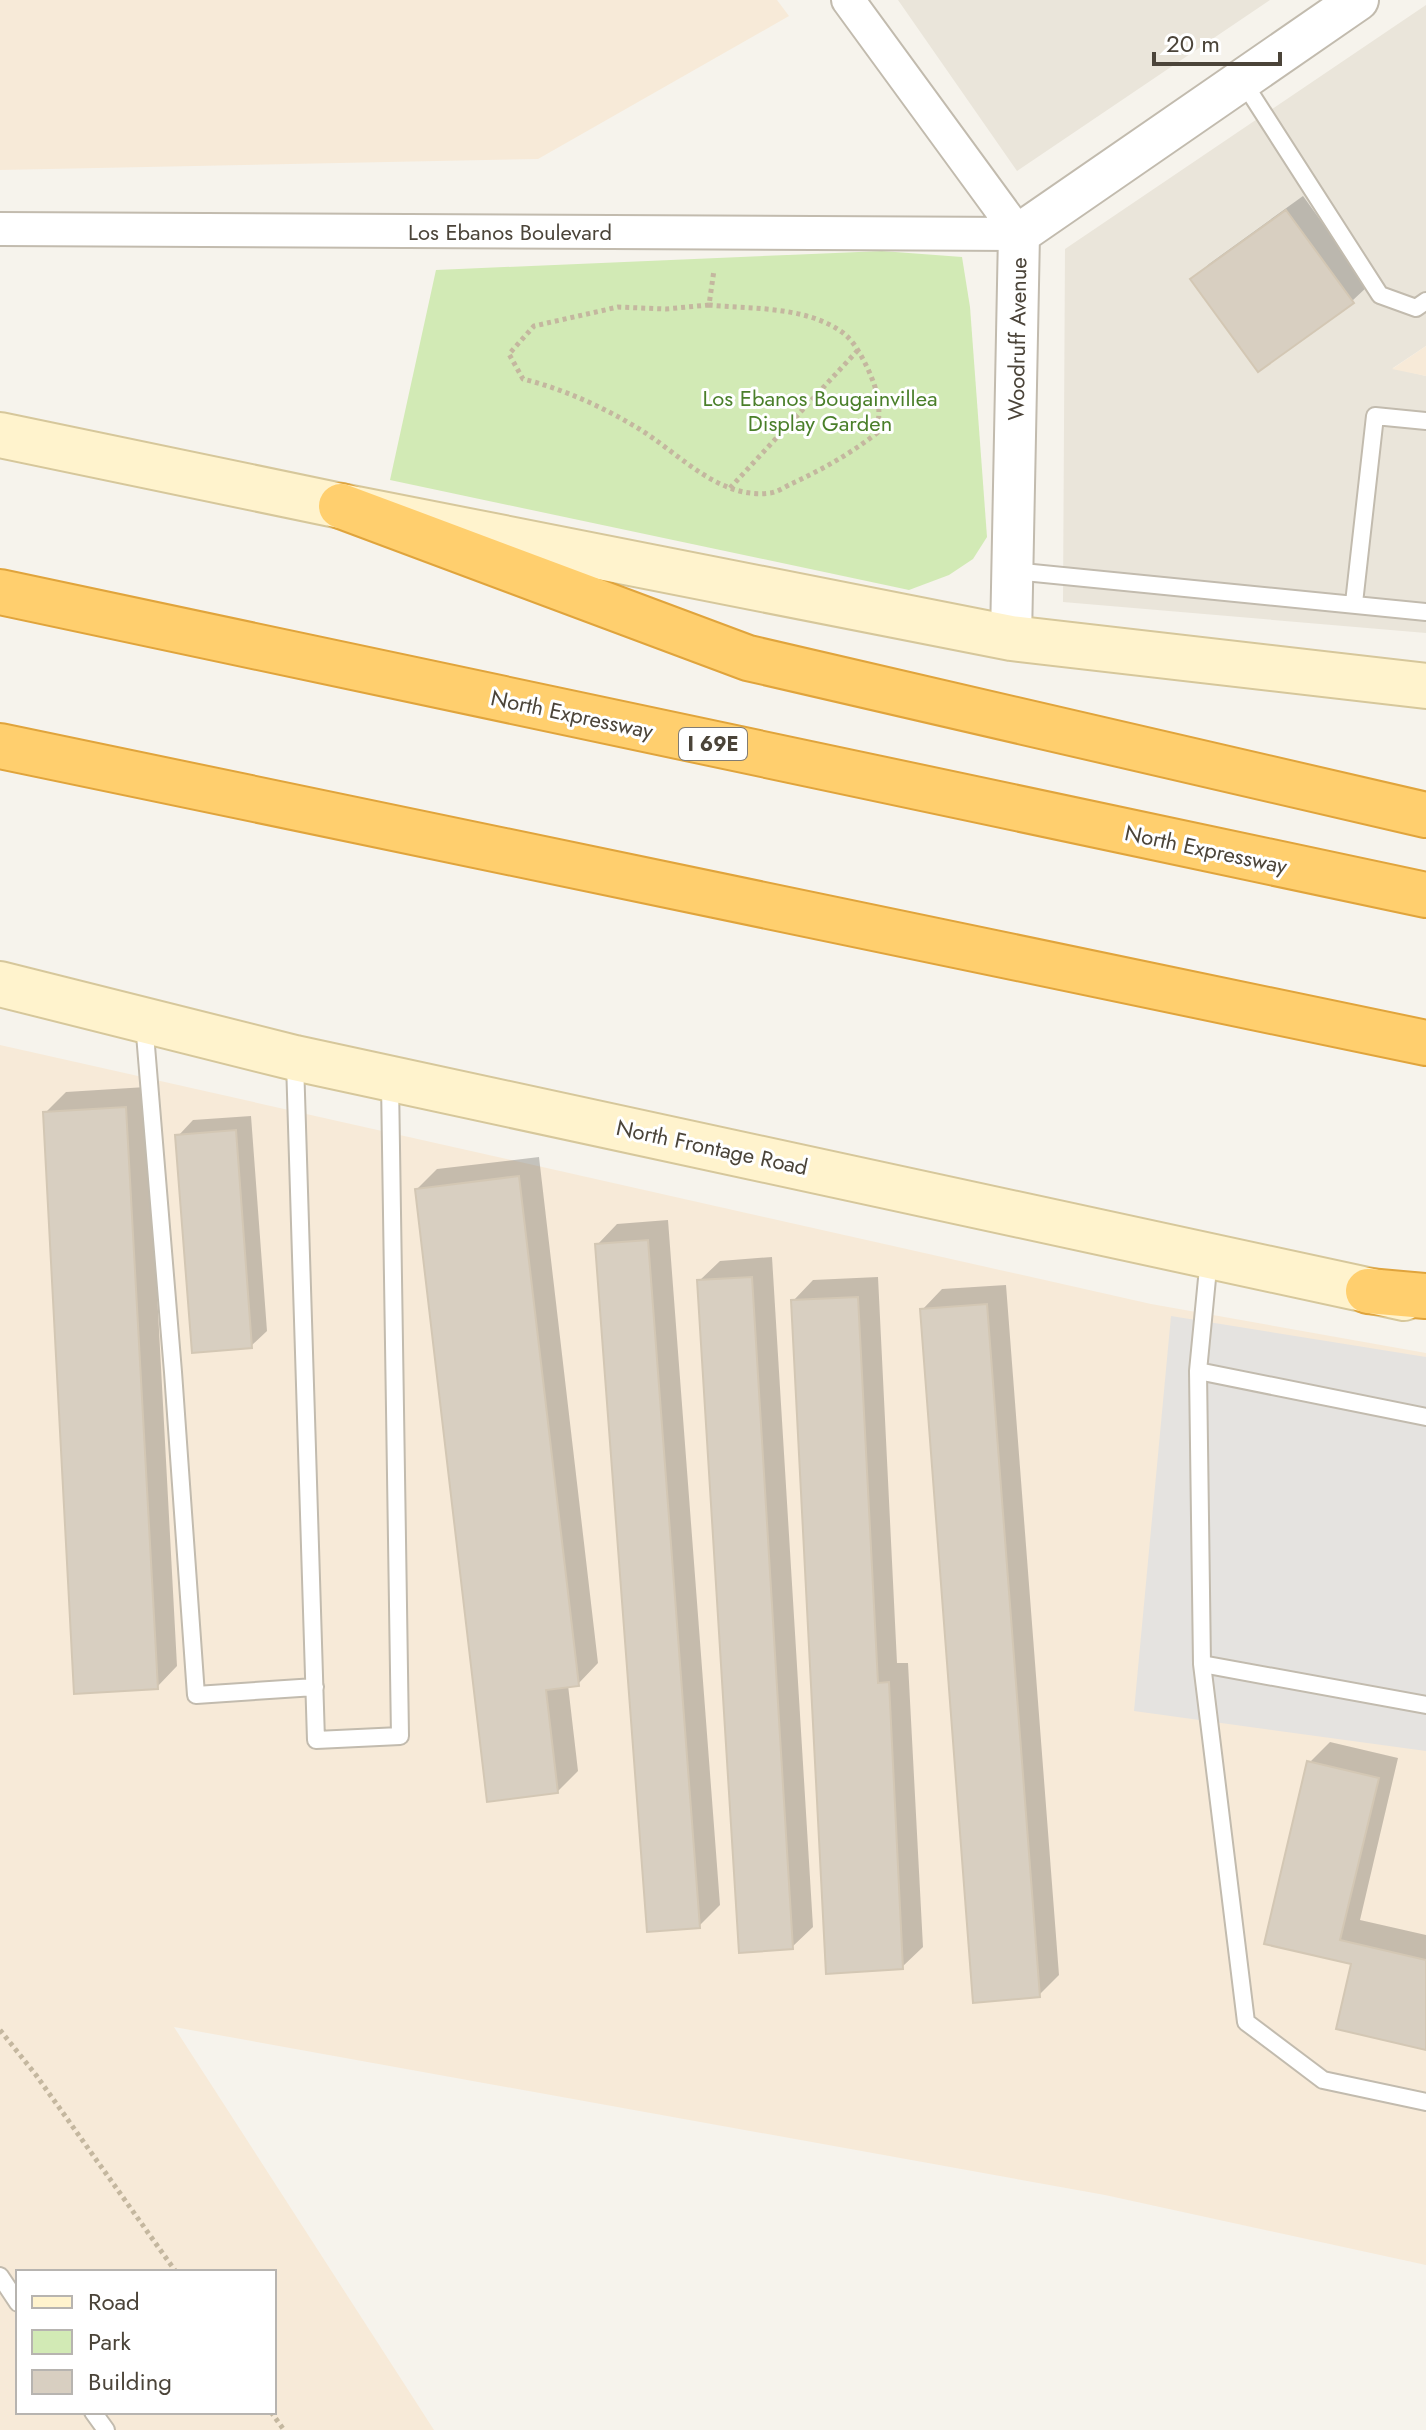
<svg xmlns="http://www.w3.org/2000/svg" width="1426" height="2430" font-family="Jost,sans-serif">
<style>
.residential{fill:#eae5da}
.commercial{fill:#f7ead8;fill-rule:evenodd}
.green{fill:#d2eab5}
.parking{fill:#e5e3e0}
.shadow{fill:#0003}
.building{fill:#d8cfc1;stroke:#d3c7b4;stroke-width:2}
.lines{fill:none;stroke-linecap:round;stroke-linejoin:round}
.service-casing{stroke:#c2bbae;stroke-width:20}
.minor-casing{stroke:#c2bbae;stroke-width:36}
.tertiary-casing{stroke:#c2bbae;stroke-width:44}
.secondary-casing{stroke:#d6c79b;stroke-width:48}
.motorway-casing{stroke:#e0a43c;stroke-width:48}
.path{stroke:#c4b79f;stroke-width:5;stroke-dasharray:4 4;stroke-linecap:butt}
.service{stroke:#fff;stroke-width:16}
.minor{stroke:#fff;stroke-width:32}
.tertiary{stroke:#fff;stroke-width:40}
.secondary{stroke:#fff3cd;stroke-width:44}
.motorway{stroke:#ffcf6e;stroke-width:44}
.labels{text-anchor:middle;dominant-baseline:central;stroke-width:6;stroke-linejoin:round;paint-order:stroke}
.shield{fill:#fff;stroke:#817c74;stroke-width:2}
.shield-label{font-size:20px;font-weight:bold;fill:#4b4439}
.street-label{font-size:22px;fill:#4b4439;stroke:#fff}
.park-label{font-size:22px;fill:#4a7f2a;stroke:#fff}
</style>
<rect width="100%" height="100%" fill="#f6f3ec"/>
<path class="residential" d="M898 0H1270L1017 171Z
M1426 5V346L1393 368 1426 376V633L1063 602 1065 249Z"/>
<path class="commercial" d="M0 0H777L789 16 538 159 0 170Z
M1426 346V376L1392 369Z
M0 1045 1151 1304 1426 1353V2265L1105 2195 174 2027 434 2430H0ZM18 2272H274V2412H18Z"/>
<path class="green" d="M882 251 962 257 970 307 987 537 973 559 949 575 909 590 390 480 436 270Z"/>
<path class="parking" d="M1171 1316 1426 1357V1751L1134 1711Z"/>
<path class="shadow" d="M1303 196 1368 286 1352 301 1193 279 1209 264Z
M146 1087 177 1666 157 1687 45 1113 66 1092Z
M251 1116 267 1331 251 1346 178 1136 193 1120Z
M539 1157 598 1663 578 1684 568 1685 578 1771 558 1791 417 1189 437 1169Z
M668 1220 720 1905 699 1926 597 1245 617 1224Z
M772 1257 813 1927 792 1947 699 1281 720 1261Z
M878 1277 897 1663H908L923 1947 902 1967 793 1301 813 1280Z
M1006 1285 1059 1975 1039 1995 922 1310 942 1289Z
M1330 1742 1398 1758 1360 1920 1426 1935V2048L1354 1963 1266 1943 1309 1763Z"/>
<path class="building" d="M1286 210 1354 303 1258 372 1190 279Z
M126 1107 158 1689 74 1694 43 1112Z
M236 1130 252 1348 192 1353 175 1135Z
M519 1176 579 1686 546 1690 558 1793 487 1802 415 1189Z
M648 1240 700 1928 647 1932 595 1244Z
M752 1277 793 1949 739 1953 697 1280Z
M858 1297 878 1683 889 1682 903 1969 826 1974 791 1300Z
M987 1304 1040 1997 973 2003 920 1309Z
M1307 1761 1379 1778 1340 1940 1426 1960V2050L1336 2029 1351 1964 1264 1944Z"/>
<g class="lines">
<g class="service-casing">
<path id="service" d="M1242 80 1380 295 1416 308 1426 301
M1014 571 1426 612
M1354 603 1375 416 1426 421
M144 1022 173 1372 196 1695 315 1687
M295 1062 316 1740 400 1736 390 1082
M1198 1371 1209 1258
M1426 1417 1198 1371 1202 1664 1426 1705
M1202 1664 1246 2022 1323 2080 1426 2102
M0 2276 18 2303
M93 2412 106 2430"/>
</g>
<g class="minor-casing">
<path id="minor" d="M848 0 1019 234
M0 229 1019 234"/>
</g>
<g class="tertiary-casing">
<path id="tertiary" d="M1011 638 1019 234 1358 0"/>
</g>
<g class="secondary-casing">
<path id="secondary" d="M0 435 341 506 1011 638 1426 686
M0 984 295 1058 1404 1298"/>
</g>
<g class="motorway-casing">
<path id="motorway" d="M341 506 748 658 1426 815
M0 592 1426 895
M0 746 1426 1043
M1368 1291 1426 1296"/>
</g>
<path class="path" d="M709 305 666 309 618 307 534 326 509 354 523 379C563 389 601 406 636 427 677 451 718 500 770 493 778 492 786 486 793 483 823 469 850 454 877 433 881 406 879 393 867 367 861 355 854 341 842 332 805 306 751 309 709 305L714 270
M730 488 858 350
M0 2030 36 2075 176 2272
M271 2412 284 2430"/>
<use href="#service" class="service"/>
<use href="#minor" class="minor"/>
<use href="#tertiary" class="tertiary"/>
<use href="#secondary" class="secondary"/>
<use href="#motorway" class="motorway"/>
</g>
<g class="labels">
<rect class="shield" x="679" y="728" width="68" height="32" rx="6"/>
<g class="shield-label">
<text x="713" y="744">I 69E</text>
</g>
<g class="street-label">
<text x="510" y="232">Los Ebanos Boulevard</text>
<text transform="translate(1017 339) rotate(-89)">Woodruff Avenue</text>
<text transform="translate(572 714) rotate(12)">North Expressway</text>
<text transform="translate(1206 849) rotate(12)">North Expressway</text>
<text transform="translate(712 1147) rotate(12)">North Frontage Road</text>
</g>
<g class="park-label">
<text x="820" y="398">Los Ebanos Bougainvillea<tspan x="820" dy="25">Display Garden</tspan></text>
</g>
</g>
<rect x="16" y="2270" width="260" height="144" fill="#ffffff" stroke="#b7b4b0" stroke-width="2"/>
<rect x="32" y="2296" width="40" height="12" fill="#fff3cd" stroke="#b7b4b0" stroke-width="2"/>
<text x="88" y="2310" font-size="24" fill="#4b4439">Road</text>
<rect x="32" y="2330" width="40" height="24" fill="#d2eab5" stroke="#b7b4b0" stroke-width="2"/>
<text x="88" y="2350" font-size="24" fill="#4b4439">Park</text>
<rect x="32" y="2370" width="40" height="24" fill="#d8cfc1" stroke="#b7b4b0" stroke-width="2"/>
<text x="88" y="2390" font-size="24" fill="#4b4439">Building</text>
<path d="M1154 52v12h126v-12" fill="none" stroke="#4b4439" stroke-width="4"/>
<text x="1166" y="52" font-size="24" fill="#4b4439" stroke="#ffffff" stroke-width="6" paint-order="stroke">20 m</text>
</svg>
